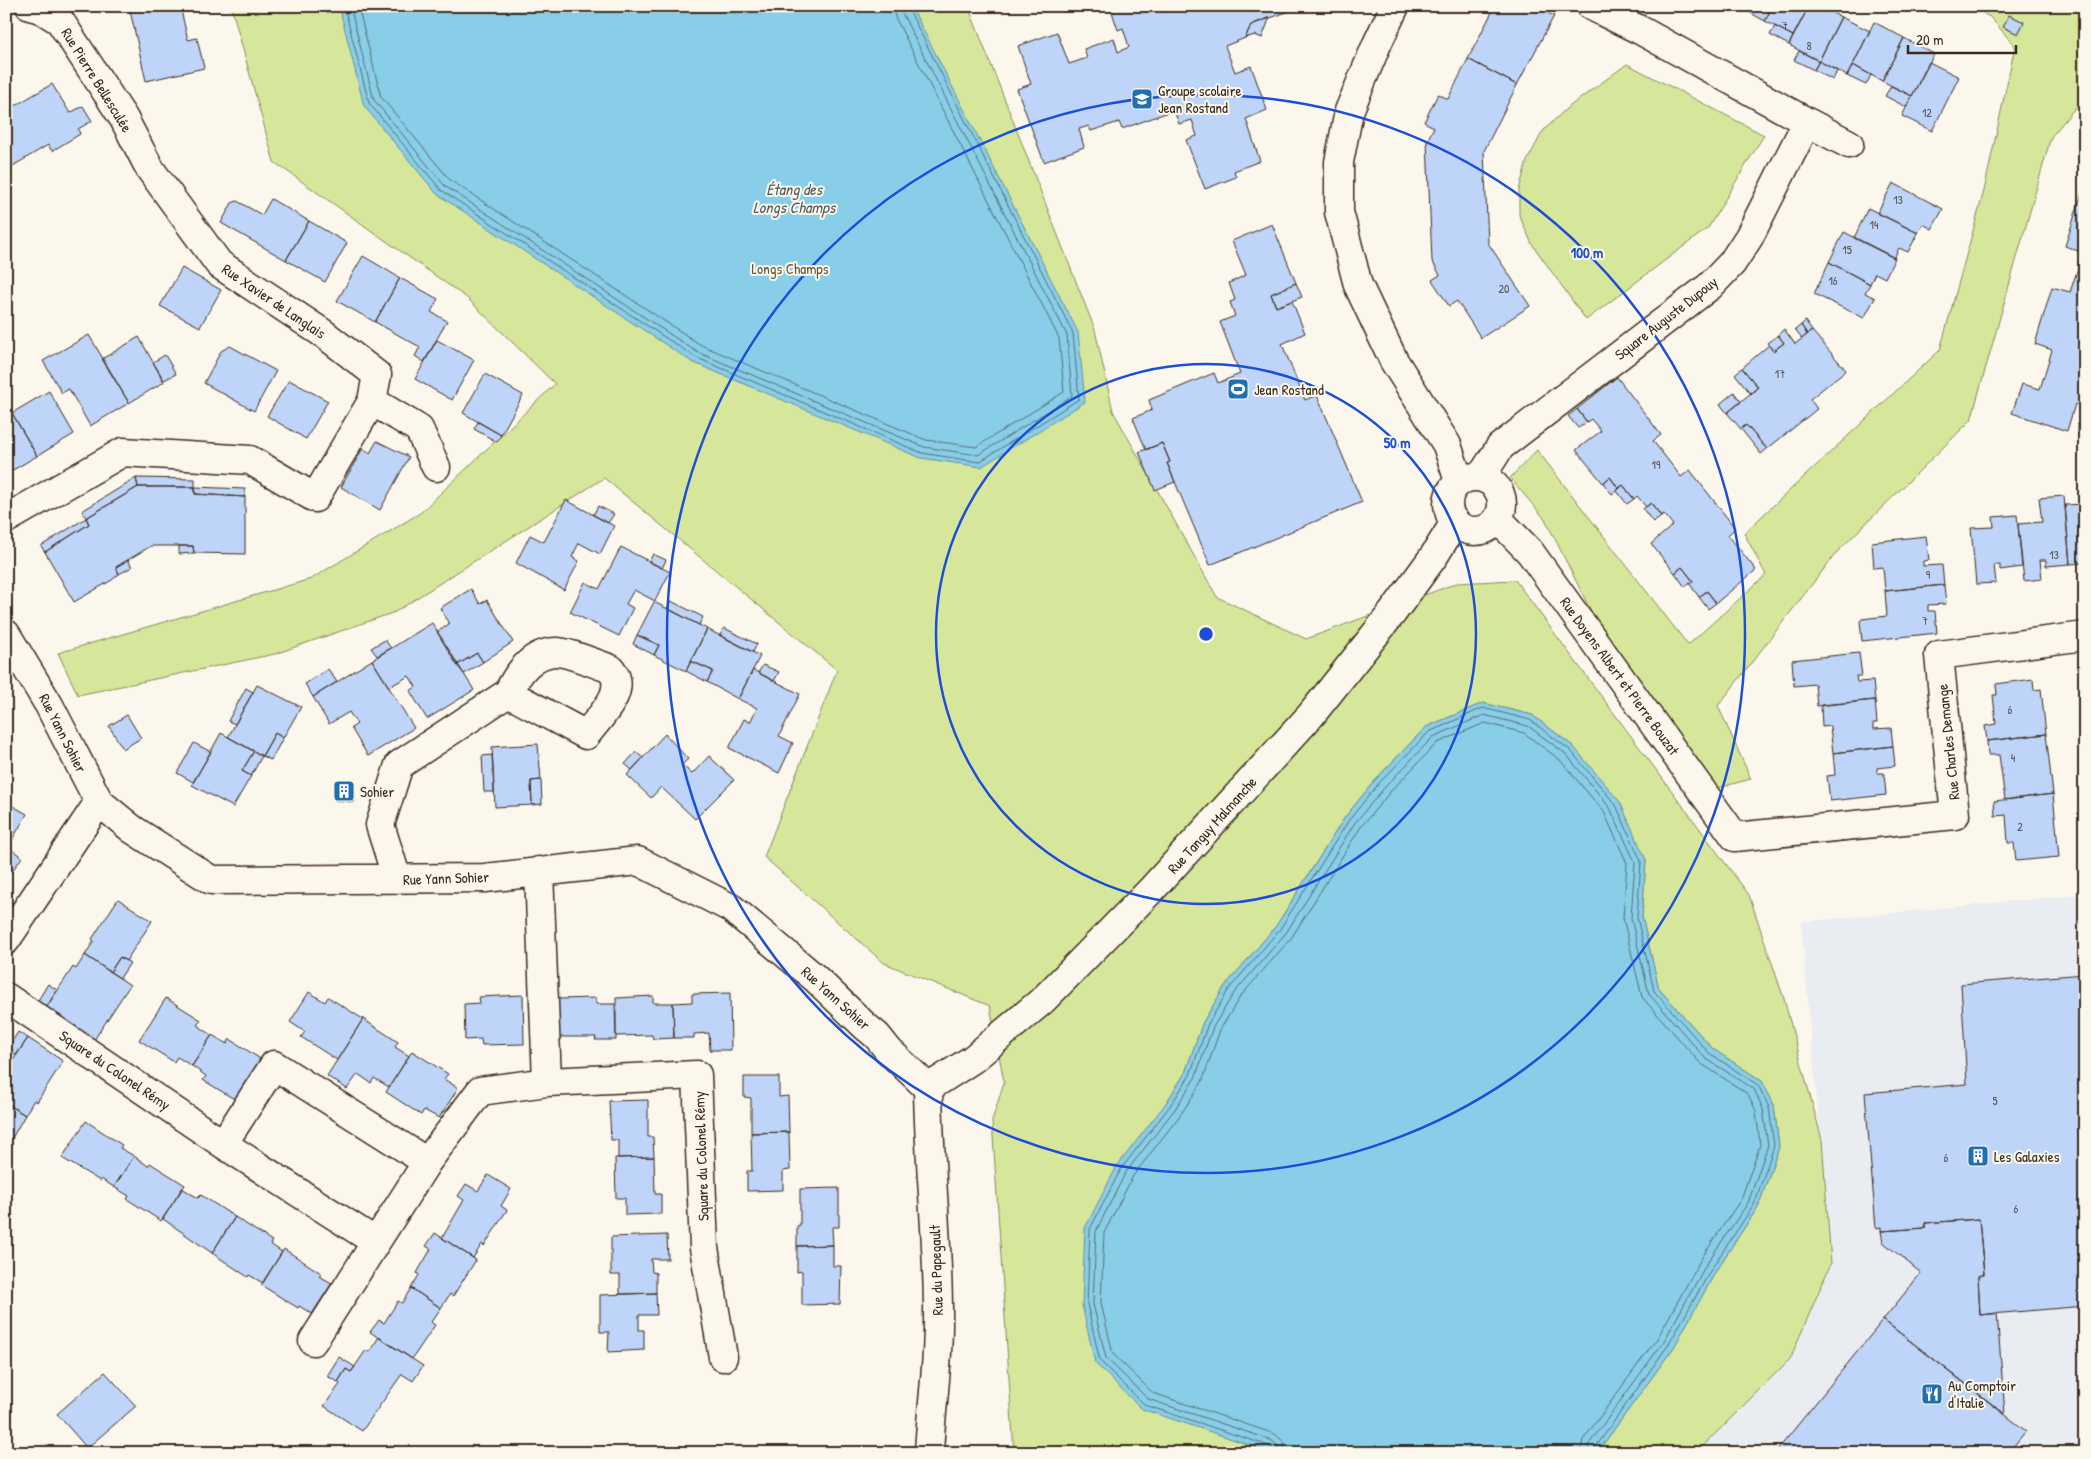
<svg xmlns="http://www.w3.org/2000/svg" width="2091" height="1459" font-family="'Patrick Hand',sans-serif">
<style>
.built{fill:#e9ecf0}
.green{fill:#d6e79b;stroke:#88885c}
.water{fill:#88cee9;stroke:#698c98}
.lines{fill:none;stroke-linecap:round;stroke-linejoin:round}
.shore{stroke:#5a6c6f;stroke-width:1}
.building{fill:#bed4f8;stroke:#3b2a1e}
.street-casing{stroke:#3b2a1e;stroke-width:31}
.secondary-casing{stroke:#3b2a1e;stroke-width:31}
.street{stroke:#fbf7ec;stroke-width:28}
.secondary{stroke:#fbf7ec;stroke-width:28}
.ring{fill:none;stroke:#1d4ed8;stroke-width:2.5}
.labels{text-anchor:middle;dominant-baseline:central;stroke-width:4;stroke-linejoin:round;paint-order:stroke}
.number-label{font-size:12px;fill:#5c5454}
.street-label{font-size:15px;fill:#3b2a1e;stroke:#fbf7ec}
.poi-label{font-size:15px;fill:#3b2a1e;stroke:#fbf7ec;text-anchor:start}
.park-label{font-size:15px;fill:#62593d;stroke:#fbf7ec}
.water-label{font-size:16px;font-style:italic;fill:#525b5b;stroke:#fbf7ec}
.centre{fill:#1d4ed8;stroke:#fbf7ec;stroke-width:2.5}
.ring-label{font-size:15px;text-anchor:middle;font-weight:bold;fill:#1d4ed8;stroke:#fbf7ec;stroke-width:4;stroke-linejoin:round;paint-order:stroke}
</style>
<rect width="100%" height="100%" fill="#fbf7ec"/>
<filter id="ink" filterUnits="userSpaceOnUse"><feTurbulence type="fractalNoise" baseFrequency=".02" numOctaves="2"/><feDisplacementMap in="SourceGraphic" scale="10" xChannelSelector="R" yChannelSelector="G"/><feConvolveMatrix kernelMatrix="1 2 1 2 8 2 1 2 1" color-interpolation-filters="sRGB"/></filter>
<g filter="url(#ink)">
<path class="built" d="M2085 894V1453H1696L1790 1359 1831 1263 1801 922Z"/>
<path class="green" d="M231 6H968L1095 330 1113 411 1217 597 1306 639 1457 583 1515 580 1749 895 1784 999 1822 1140 1831 1263 1790 1359 1696 1453H1597L1674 1347 1717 1269 1758 1207 1779 1147 1774 1105 1762 1081 1713 1049 1659 989 1642 917 1646 860 1573 746 1532 715 1483 703 1426 727 1376 779 1345 817 1276 926 1225 986 1203 1022 1185 1073 1166 1103 1268 1451 1289 1453H1014L992 1121 1004 1082 990 1006 884 963 764 857 837 670 604 478 395 612 275 654 78 695 58 653 311 579 420 513 555 384 467 298 274 162Z
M1969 6H2085V96L2051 137 1971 420 1837 552 1718 706 1751 779 1713 789 1601 631 1545 519 1510 478 1537 450 1688 645 1766 575 1744 533 1940 350 1984 191 2015 46 1990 17Z
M1627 64 1764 135 1708 228 1586 320 1532 244 1519 215V190L1527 161 1543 131 1566 109Z"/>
<path class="water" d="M339 6H911L1078 332 1085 402 981 467 921 458 692 362 437 194 364 106Z
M1483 703 1532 715 1573 746 1620 802 1646 860 1642 917 1659 989 1713 1049 1762 1081 1774 1105 1779 1147 1758 1207 1717 1269 1674 1347 1597 1453H1289L1268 1451 1142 1409 1095 1363 1082 1305 1085 1228 1117 1166 1166 1103 1185 1073 1203 1022 1225 986 1276 926 1345 817 1376 779 1426 727Z"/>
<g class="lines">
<path class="shore" d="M344 6 369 103 441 190 695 357 922 453 979 462 1079 399 1073 333 907 6
M350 6 374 100 445 186 697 352 924 447 978 455 1072 396 1067 335 902 13 900 6
M358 6 381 97 450 180 701 345 926 440 976 447 1064 392 1059 338 895 17 893 6
M1272 1453V1448L1269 1446 1145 1405 1100 1361 1087 1304 1090 1229 1121 1169 1170 1106 1190 1075 1208 1024 1229 989 1280 929 1349 820 1380 782 1429 732 1483 708 1530 720 1570 750 1616 805 1641 861 1637 917 1654 991 1709 1053 1758 1085 1769 1107 1774 1146 1754 1205 1713 1266 1669 1344 1595 1448 1593 1453
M1279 1453 1277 1445 1271 1440 1148 1399 1106 1358 1093 1304 1096 1231 1126 1172 1175 1109 1195 1078 1213 1027 1234 993 1286 933 1354 824 1385 787 1433 737 1484 715 1528 726 1566 754 1610 808 1635 862 1631 918 1649 994 1705 1058 1754 1089 1763 1109 1768 1145 1748 1203 1707 1263 1664 1341 1589 1444 1587 1453
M1286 1453 1284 1442 1275 1434 1153 1393 1113 1354 1101 1303 1104 1233 1133 1176 1181 1114 1202 1082 1220 1030 1240 997 1292 937 1360 828 1390 792 1437 743 1485 723 1524 733 1560 760 1604 812 1627 863 1623 918 1642 997 1700 1063 1748 1094 1756 1111 1760 1145 1741 1199 1701 1259 1658 1337 1583 1440 1580 1453"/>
</g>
<path class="building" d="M129 6H180L188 40 197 38 204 68 146 81Z
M1110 6H1297L1298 8 1251 25 1245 38 1225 46 1235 72 1251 66 1267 110 1246 119 1260 161 1234 171 1236 177 1205 189 1186 140 1197 136 1192 120 1179 124 1174 110 1122 129 1119 122 1091 131 1089 126 1079 129 1084 147 1044 162 1017 89 1031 84 1018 46 1057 32 1069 64 1087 58 1084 49 1114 38 1118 52 1129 47 1123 28 1118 30Z
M1495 6H1535L1554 16 1517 85 1468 59Z
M1747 6H1761L1770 11 1765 21 1745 10Z
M1761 6H1772L1770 11Z
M1772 6H1809L1793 36 1765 21Z
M1809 6H1818L1841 17 1819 61 1789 45Z
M2009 15 2024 22 2018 34 2003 27Z
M1270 17 1262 38 1255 35 1245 38 1251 25Z
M1841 17 1870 31 1847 76 1819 61Z
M1874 22 1904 38 1882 81 1853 65Z
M1775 26 1793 36 1789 45 1770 35Z
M1904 38 1934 54 1912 96 1882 81Z
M1799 51 1819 61 1814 70 1794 60Z
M1468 59 1517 85 1484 151 1488 243 1530 306 1481 338 1457 301 1449 306 1432 280 1440 275 1432 261 1427 141 1434 127 1424 122 1438 94 1448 99Z
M1819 61 1837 71 1833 80 1814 70Z
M1929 62 1959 77 1932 131 1902 116Z
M1853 65 1871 75 1866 85 1847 76Z
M52 84 70 113 83 106 92 121 78 129 80 134 52 151 48 145 6 170V111Z
M1891 86 1912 96 1906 107 1885 96Z
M1893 183 1943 209 1932 229 1923 224 1918 233 1877 213Z
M2083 190 2085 191V407L2075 404 2067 431 2012 413 2022 384 2040 389 2052 350 2035 344 2052 287 2070 292 2083 253 2065 246Z
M271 199 309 221 286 260 221 223 232 203 237 201 262 215Z
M1868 208 1918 233 1908 252 1899 248 1894 258 1854 238Z
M309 221 347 243 325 282 286 260Z
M1272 224 1296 283 1271 294 1276 307 1292 301 1305 333 1282 344 1305 400 1317 395 1362 502 1210 565 1167 463 1170 462 1162 443 1146 450 1133 418 1152 410 1149 400 1214 373 1218 383 1240 374 1220 322 1235 316 1230 302 1235 300 1229 283 1246 275 1232 241Z
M1844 232 1895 258 1885 278 1875 273 1870 284 1829 262Z
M363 256 400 278 375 322 337 301Z
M1829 262 1870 284 1865 293 1875 298 1864 318 1814 294Z
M182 268 221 290 200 327 160 306Z
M400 278 438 299 431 312 447 321 424 362 415 356 420 347 375 322Z
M1296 283 1302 297 1276 307 1271 294Z
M1805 321 1812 331 1807 334 1801 325Z
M1801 325 1807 334 1802 339 1795 330Z
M1784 329 1795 344 1812 331 1846 370 1810 399 1817 409 1767 449 1746 425 1741 429 1727 413 1758 387 1742 368 1769 345 1773 351 1784 343 1778 335Z
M89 335 129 403 90 426 69 389 62 393 43 361Z
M1778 335 1784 343 1773 351 1767 343Z
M139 337 164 382 129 403 102 359Z
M437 340 474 360 452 400 415 379Z
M230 346 276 371 254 411 204 383 221 351Z
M165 355 176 374 164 380 153 362Z
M1742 368 1758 387 1751 394 1735 374Z
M485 374 523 395 501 435 463 413Z
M1617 377 1661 435 1653 441 1681 477 1690 470 1735 528 1728 535 1756 570 1716 603 1707 591 1699 597 1689 583 1693 581 1682 567 1675 573 1651 544 1673 525 1664 514 1661 516 1651 503 1646 507 1637 496 1634 499 1623 485 1619 489 1610 477 1603 483 1576 450 1601 431 1591 419 1587 422 1577 409Z
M289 380 328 401 306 439 267 416Z
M49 391 74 434 37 456 12 413Z
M1734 392 1741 402 1727 413 1720 404Z
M1577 409 1587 422 1578 428 1568 416Z
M12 413 37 456 6 474V416Z
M478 422 501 435 497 442 474 429Z
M1746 425 1767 449 1761 454 1741 429Z
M377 441 409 457 380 510 341 487 363 448 370 453Z
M1162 443 1170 462 1167 463 1175 482 1155 490 1139 452Z
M1610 477 1619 489 1612 494 1603 483Z
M136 478 138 487 86 518 82 511Z
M136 478 195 479V487H138Z
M1623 485 1634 499 1627 504 1616 490Z
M138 487H195V494L245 497V554L194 553 193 546H151L116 567 119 574 112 580 74 602 45 552 89 524 86 518Z
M195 487 245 489V497L195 494Z
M2064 496 2070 564 2046 566V560H2040L2042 579 2024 581 2018 524 2042 522 2039 498Z
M566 500 614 526 600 554 579 543 572 557 579 561 564 590 516 563 530 535 544 542Z
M1651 503 1661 516 1653 522 1643 509Z
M2085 504V563L2070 564 2065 505Z
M598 506 614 514 608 523 593 515Z
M2017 515 2022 567 2000 570V565H1994L1996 583 1976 584 1971 528 1994 527 1993 517Z
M86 518 89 524 45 552 41 546Z
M1926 536 1929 560 1923 561V566L1942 565 1944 585 1885 591 1883 567 1874 568 1872 542Z
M179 546H193L194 553 179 554Z
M621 547 670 572 655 601 634 590 626 604 633 608 619 636 570 612 585 582 599 589Z
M653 554 666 560 662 568 649 562Z
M128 560 132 567 119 574 116 567Z
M1682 567 1693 581 1685 587 1675 573Z
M1944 585 1946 604 1928 605V611H1935L1937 633 1862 641 1860 621 1862 619 1887 616 1885 591Z
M471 589 480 604 487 600 513 642 483 662 477 653 457 665 437 632 449 624 440 608Z
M1707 591 1716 603 1708 609 1699 597Z
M671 601 703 617 699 625 667 608Z
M654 602 707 629 686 671 654 655 659 645 637 635Z
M432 623 474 690 427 719 410 691 416 687 409 676 389 687 372 660Z
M724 628 757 644 753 652 720 635Z
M707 629 760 656 738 699 707 682 713 671 691 661Z
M637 635 659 645 654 655 633 644Z
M385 640 391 648 377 656 371 648Z
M477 653 483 662 464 674 457 665Z
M1859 653 1862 676H1856L1857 682 1873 681 1875 700 1817 706 1815 684 1794 686 1792 660Z
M372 660 414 728 368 756 351 728 357 724 349 712 329 724 313 697Z
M691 661 713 671 707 682 686 671Z
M763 665 779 672 774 681 758 673Z
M328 669 337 682 313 697 305 684Z
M753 670 800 694 779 736 793 743 779 773 729 748 744 719 750 722 757 708 738 699Z
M2033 679 2034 690 2041 689 2046 734 1987 741 1985 726 1996 724 1993 695H1997L1996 684Z
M257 685 301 707 283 738 275 733 262 756 228 737Z
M246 688 253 692 235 724 228 721Z
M1875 700 1877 723H1873V729L1891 728 1893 746 1833 753 1830 726 1822 727 1821 705Z
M127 715 141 738 123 749 109 726Z
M221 733 254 751 242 771 251 776 233 807 192 785Z
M275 733 283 738 271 760 262 756Z
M665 734 688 759 682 765 692 774 709 756 734 780 695 819 661 787 651 798 627 775Z
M2046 734 2053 794 2005 800 1999 755H1988L1987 741Z
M194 743 211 752 193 782 177 773Z
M538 744 541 780 531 781 532 805 495 807 492 747Z
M1893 746 1895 766 1877 768V773H1884L1886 795 1830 801 1827 776 1835 775 1833 753Z
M254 751 262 756 251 776 242 771Z
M636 752 643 758 632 770 625 764Z
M492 755 494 792H484L482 756Z
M541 780 542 804 532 805 531 781Z
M335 781 354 782 353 802 335 800Z
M2053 794 2059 857 2016 861 2014 843H2008L2006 815 1995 816 1994 801Z
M6 802 27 814 8 847 22 857 11 873 6 870Z
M118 899 152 921 126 961 120 957 110 972 85 955 94 941 92 939Z
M85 955 130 985 94 1040 46 1008 73 967 76 969Z
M120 957 130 963 120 978 110 972Z
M2085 974V1306L1980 1315 1978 1276 1984 1274 1979 1219 1925 1223V1228L1881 1231V1227L1876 1228 1865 1093 1967 1084 1961 984Z
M48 984 57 990 46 1008 37 1002Z
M309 992 325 1002 328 997 363 1019 337 1060 301 1037 305 1032 290 1022Z
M730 993 731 1050H710L709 1033 694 1034V1038H674L673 1003 692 1002V994Z
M523 995 524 1044 482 1045 481 1039 465 1040 464 1004 480 1003 479 997Z
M653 996V1003H673L674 1038 653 1039 652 1035 616 1036V998Z
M166 998 201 1020 197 1025 212 1035 192 1066 177 1057 174 1062 139 1040Z
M596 998V1004H615L616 1040H595L596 1037H559L558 999Z
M363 1019 398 1042 395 1047 409 1056 389 1087 374 1078 371 1083 358 1074 347 1089 327 1076Z
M18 1032 28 1038 16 1055 7 1049Z
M212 1035 227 1044 230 1039 265 1062 239 1102 203 1080 206 1076 192 1066Z
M28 1038 63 1061 37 1102 34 1100 25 1115 6 1103V1071Z
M412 1051 448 1074 444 1079 458 1088 439 1118 424 1110 421 1115 386 1092Z
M744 1077H779V1097L788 1096 789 1132 751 1133V1098L744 1097Z
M648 1100V1137H653L654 1157 618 1158V1140H611L609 1101Z
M6 1103 25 1115 6 1149Z
M86 1121 122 1145 120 1148 134 1156 114 1187 101 1179 100 1181 62 1158Z
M789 1132 790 1170 783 1171V1190L747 1191V1171H752L751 1133Z
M134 1156 148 1166 150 1163 185 1185 161 1221 127 1199 129 1196 114 1187Z
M654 1157 655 1194H661V1214L625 1215V1198H616L615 1158Z
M488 1175 511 1189 501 1206 507 1210 484 1246 482 1244 473 1258 442 1238 464 1200 458 1196 466 1184 478 1191Z
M182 1188 198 1198 201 1195 235 1217 212 1253 163 1219Z
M839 1188V1227H832L833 1245 797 1246V1226L800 1225V1189Z
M235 1217 272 1241 270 1244 282 1252 263 1283 249 1275 248 1277 212 1253Z
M1979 1219 1984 1274 1978 1276 1980 1315 1997 1313 2005 1414 1883 1320 1921 1273 1883 1242 1881 1231 1925 1228V1223Z
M435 1233 476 1260 453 1296 450 1294 441 1308 411 1288 419 1275 417 1273 431 1249 426 1246Z
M667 1235 668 1259H651L652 1272 656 1273V1293L620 1294V1275H611V1237Z
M833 1245V1266H841L840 1304 802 1305V1271L797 1272V1246Z
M284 1249 321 1273 319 1276 332 1283 312 1314 299 1306 298 1308 261 1285Z
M411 1288 441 1308 431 1322 435 1325 412 1359 370 1332 379 1320 384 1323 398 1301 402 1303Z
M656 1293 657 1315H639V1330H644V1350L608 1352 609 1332H600V1295Z
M1883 1320 2026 1431 2008 1453H1775Z
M379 1337 423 1366 413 1381 402 1374 362 1431 324 1406 340 1384 338 1382 346 1369 351 1372 366 1350 369 1352Z
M339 1357 355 1367 351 1372 346 1369 338 1382 327 1376Z
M105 1372 136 1406 87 1448 57 1414Z
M191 1448 195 1453H185Z"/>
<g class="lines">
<g class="street-casing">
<path id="street" d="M1807 122 1849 144
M372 401 419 429 436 467
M1481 477 1500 447 1710 286 1732 263 1749 237 1807 122 1640 30 1591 6
M6 519 123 452 250 460 315 498 372 401 377 375 324 334 219 264 150 169 124 119 60 21 41 9 30 6
M1498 519 1530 552 1735 837 1955 815 1939 655 2085 636
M6 634 49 705 99 802 132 829 211 880 485 878 638 861 731 908 815 978 865 1026 877 1036 889 1051 928 1088
M539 871 547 1082
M397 879 380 825 399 765 508 693C517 674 532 653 555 652 567 651 598 665 611 669 629 691 599 717 586 735L508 693
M6 940 99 802
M6 997 223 1144 376 1242 427 1162 274 1065 223 1144
M427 1162 480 1091 547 1082 697 1075 704 1248 723 1357
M313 1341 376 1242"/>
</g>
<g class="secondary-casing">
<path id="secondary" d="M1395 6 1377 44 1349 111 1339 162V212L1358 285 1394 361 1447 445 1459 481
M1448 504a27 27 0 1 1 54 0a27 27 0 1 1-54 0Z
M929 1453C931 1410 938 1367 938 1324 939 1245 929 1167 928 1088L973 1059 1043 1000 1153 888 1311 715 1393 612 1434 556 1455 522"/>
</g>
<use href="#street" class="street"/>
<use href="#secondary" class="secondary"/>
</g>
</g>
<g class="ring">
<circle cx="1206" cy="634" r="270"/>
<circle cx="1206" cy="634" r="539"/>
</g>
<defs>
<g id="school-square" transform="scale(1.125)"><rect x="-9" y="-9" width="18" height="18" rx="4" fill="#1f6fb2" stroke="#fbf7ec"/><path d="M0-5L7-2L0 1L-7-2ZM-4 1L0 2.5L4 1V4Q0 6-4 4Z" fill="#fff"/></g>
<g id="stadium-square" transform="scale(1.125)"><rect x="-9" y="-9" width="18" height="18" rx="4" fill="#1f6fb2" stroke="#fbf7ec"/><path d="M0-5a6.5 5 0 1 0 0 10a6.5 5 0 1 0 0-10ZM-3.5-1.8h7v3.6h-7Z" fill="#fff"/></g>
<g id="building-square" transform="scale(1.125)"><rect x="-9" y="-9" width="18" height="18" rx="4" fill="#1f6fb2" stroke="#fbf7ec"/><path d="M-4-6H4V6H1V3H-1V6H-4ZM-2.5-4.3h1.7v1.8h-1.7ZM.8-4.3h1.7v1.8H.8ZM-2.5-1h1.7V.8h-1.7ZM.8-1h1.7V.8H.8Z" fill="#fff"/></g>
<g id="restaurant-square" transform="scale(1.125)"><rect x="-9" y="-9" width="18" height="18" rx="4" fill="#1f6fb2" stroke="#fbf7ec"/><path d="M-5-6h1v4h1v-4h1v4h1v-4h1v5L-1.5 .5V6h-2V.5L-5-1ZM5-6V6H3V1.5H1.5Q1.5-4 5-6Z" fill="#fff"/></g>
</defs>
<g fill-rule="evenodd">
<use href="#school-square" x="1142" y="99"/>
<use href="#stadium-square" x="1238" y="389"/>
<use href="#building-square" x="344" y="791"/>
<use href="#building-square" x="1978" y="1156"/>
<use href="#restaurant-square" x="1932" y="1394"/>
</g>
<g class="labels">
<g class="number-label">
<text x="1785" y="25">7</text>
<text x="1809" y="45">8</text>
<text x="1927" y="112">12</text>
<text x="1898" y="199">13</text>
<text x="1874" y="224">14</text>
<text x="1847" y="249">15</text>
<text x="1833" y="280">16</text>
<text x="1504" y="288">20</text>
<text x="1780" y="373">17</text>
<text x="1656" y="464">19</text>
<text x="2054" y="554">13</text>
<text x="1928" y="574">9</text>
<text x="1925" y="620">7</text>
<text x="2010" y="709">6</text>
<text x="2013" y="757">4</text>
<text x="2020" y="826">2</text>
<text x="1995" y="1100">5</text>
<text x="1946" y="1157">6</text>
<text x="2016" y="1208">6</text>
</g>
<g class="street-label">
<text transform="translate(97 80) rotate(58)">Rue Pierre Bellesculée</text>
<text transform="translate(274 301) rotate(34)">Rue Xavier de Langlais</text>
<text transform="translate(1666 318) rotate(-38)">Square Auguste Dupouy</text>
<text transform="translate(1620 676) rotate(54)">Rue Doyens Albert et Pierre Bouzat</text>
<text transform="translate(63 733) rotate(63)">Rue Yann Sohier</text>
<text transform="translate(1948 742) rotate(-96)">Rue Charles Demange</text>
<text transform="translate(1212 825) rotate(-48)">Rue Tanguy Malmanche</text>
<text transform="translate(446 878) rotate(-2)">Rue Yann Sohier</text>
<text transform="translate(836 998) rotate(42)">Rue Yann Sohier</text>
<text transform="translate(115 1070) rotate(34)">Square du Colonel Rémy</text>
<text transform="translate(701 1156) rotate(-92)">Square du Colonel Rémy</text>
<text transform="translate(936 1270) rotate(-92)">Rue du Papegault</text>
</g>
<g class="poi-label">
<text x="1158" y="90">Groupe scolaire<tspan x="1158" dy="17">Jean Rostand</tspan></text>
<text x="1254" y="389">Jean Rostand</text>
<text x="360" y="791">Sohier</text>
<text x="1994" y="1156">Les Galaxies</text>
<text x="1948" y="1385">Au Comptoir<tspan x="1948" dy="17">d'Italie</tspan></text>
</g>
<g class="park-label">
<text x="790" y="268">Longs Champs</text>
</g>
<g class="water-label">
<text x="794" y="189">Étang des<tspan x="794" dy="18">Longs Champs</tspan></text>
</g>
</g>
<circle cx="1206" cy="634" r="8" class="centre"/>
<g class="ring-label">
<text x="1587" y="258">100 m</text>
<text x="1397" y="448">50 m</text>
</g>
<rect width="2091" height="1459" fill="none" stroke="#fbf7ec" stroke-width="25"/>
<rect x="12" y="12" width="2066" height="1434" fill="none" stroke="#3b2a1e" stroke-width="2" filter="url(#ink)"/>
<path d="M1908 45v8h108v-8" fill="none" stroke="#3b2a1e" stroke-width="2.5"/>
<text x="1916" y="45" font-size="15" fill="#3b2a1e" stroke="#fbf7ec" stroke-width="4" paint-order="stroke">20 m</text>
</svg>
